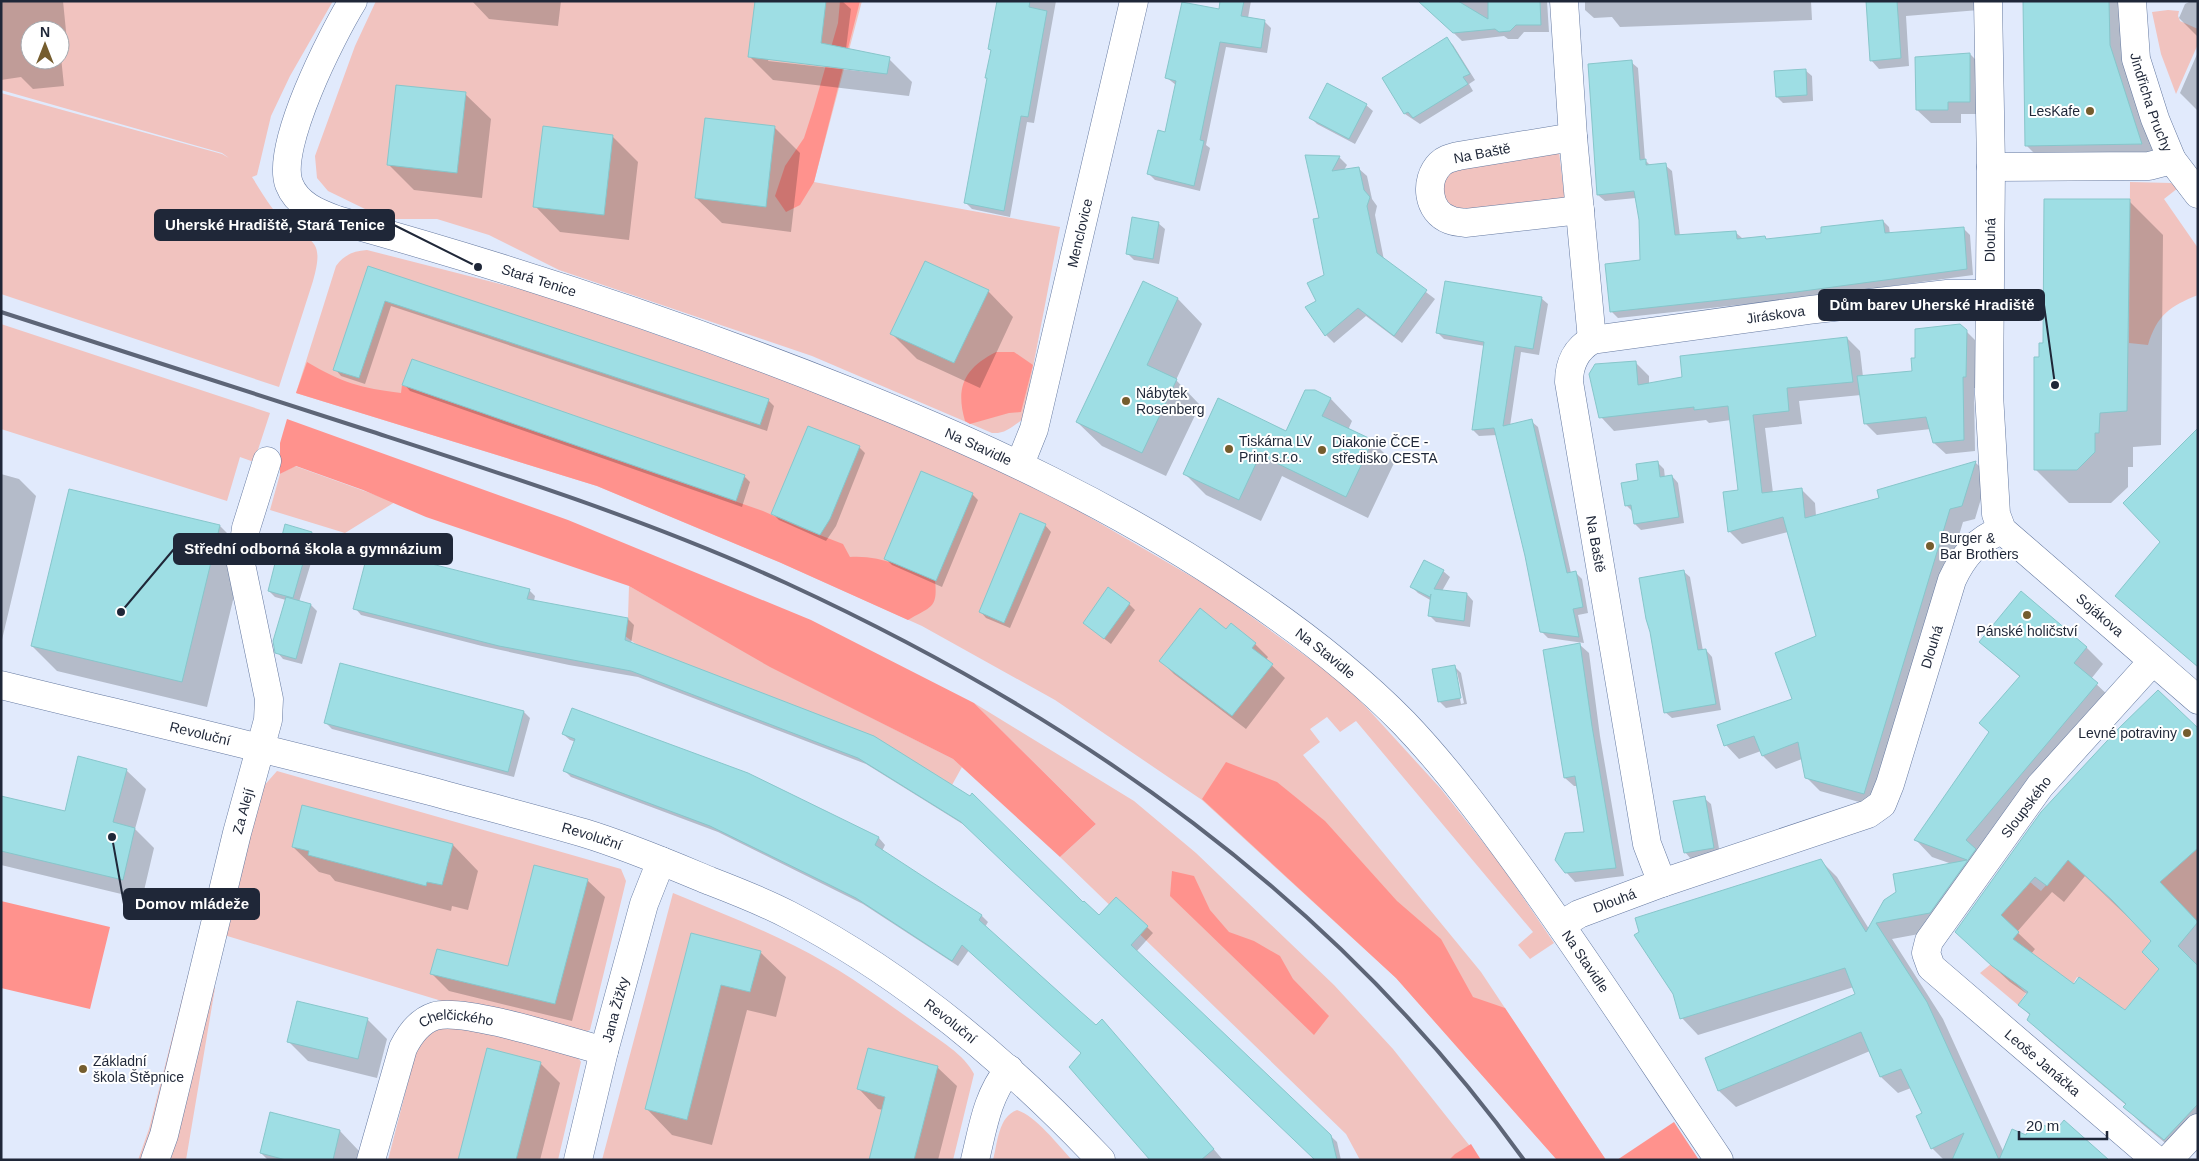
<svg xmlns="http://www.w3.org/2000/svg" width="2199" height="1161" font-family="Arial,sans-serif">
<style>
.green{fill:#f1c3bf;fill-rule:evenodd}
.forest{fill:#ff928d}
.shadow{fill:#0003;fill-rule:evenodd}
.building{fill:#9edee4;stroke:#87c6cb;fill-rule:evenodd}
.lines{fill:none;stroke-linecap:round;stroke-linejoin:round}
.minor-casing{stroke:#667aa1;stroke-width:29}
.minor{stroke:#fff;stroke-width:28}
.rail{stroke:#5d6577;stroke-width:4}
.poi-dot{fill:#755d2e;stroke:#fff;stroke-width:2}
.labels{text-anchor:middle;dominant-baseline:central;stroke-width:4;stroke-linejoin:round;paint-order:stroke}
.street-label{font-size:14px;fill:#1f2738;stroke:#fff}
.poi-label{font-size:14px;fill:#1f2738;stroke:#fff;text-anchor:start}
.leader{fill:none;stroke:#1f2738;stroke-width:2}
.callout-dot{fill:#1f2738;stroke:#fff;stroke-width:2}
.callout{fill:#1f2738;stroke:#1f2738;stroke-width:2}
.callout-label{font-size:15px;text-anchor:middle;font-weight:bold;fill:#fff}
</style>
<rect width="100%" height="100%" fill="#e1eafc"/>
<path class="green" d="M1 1H333L290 76 271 116 257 175 252 177C261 191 271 209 282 219 309 244 326 235 313 281L279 387 1 294V93L222 154 229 158 222 153 1 90ZM30 30H60V60H30Z
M376 1H862L814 182 1060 227 1023 419C1012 427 1005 434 992 433L812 356 559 270 489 235 437 219H390L365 209 328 191 317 178 315 156 355 46Z
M2168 10 2179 11 2178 16 2180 21 2198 29V44L2176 94 2161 54 2152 12Z
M1559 152 1565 200 1477 215 1447 209 1440 182 1450 169Z
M2130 182 2171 183 2178 188 2164 199 2198 248V295C2170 306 2157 315 2148 345L2129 343Z
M367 250 547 296 770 375 948 445 1072 507 1213 589 1339 680 1367 708 1441 789 1501 865 1554 943 1530 959 1518 945 1533 932 1356 721 1340 732 1327 717 1310 729 1320 742 1303 755 1481 972 1606 1160H1557L1396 978 1202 800 1055 700 922 626 779 562 597 486 296 393 336 266C344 255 353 251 367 250Z
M1 324 270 413 254 462 240 457 227 501 1 429Z
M295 466 395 502 345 533 270 510 280 474Z
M629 586 774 668 953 759 962 767 952 785 640 647 625 636 628 618Z
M974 703 1134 801 1196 853 1334 985 1393 1049 1481 1160H1360L1346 1134 1060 857 1096 824Z
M277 771 621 869 626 881 590 1030 581 1033 455 1005 224 935 254 797Z
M2198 848V922L2182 906 2142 952 2159 969 2125 1010 2077 977 2073 984 2016 983 2026 993 2018 1005 1980 973 1991 964 1985 901 2026 888 2030 882 2041 891 2068 860 2125 913Z
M673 893C713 910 756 926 795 946 840 968 880 998 921 1027 938 1039 965 1055 974 1074L953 1160H602Z
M188 975 215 988 186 1160H138L149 1129Z
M450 1024 575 1053 581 1062 558 1160H388L418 1043 432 1031Z
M1017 1110C1036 1116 1058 1145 1072 1160H993C998 1142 998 1117 1017 1110Z"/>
<path class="forest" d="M840 1H860L814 182 800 205 786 212 775 196 785 166 804 138 814 107 838 23Z
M996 352H1014L1033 365 1021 412 1009 413 970 424 965 421C955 386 965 368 996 352Z
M307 362C343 383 360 388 401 393L402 385 763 511 799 527 843 544 850 557C881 555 907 568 935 580 938 609 931 606 908 620L779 562 597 486 296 393Z
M287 419 568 520 811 620 974 703 1096 824 1060 857 953 759 770 667 629 586 426 517 363 490 296 466 280 474V443Z
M1226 762 1277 782 1325 821 1397 901 1441 939 1473 997 1505 1008 1606 1160H1557L1396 978 1202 799Z
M1172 871 1194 876 1210 910 1229 932 1254 941 1280 956 1293 979 1329 1016 1314 1035 1170 896Z
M1 901 110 927 90 1009 1 988Z
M1674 1122 1699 1160H1617Z
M1471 1144 1481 1160H1449L1455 1154Z"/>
<path class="shadow" d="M1 1H63L67 41 60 42V30H30V60H60V47L64 86 33 89 21 77 1 80Z
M472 1H561L558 26 489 19Z
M756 1H842L851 9 846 49 889 59 912 82 909 96 773 80 750 57ZM769 59 877 73 768 61Z
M1004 1H1056L1034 123 1027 122 1010 217 972 209 965 202 988 79 986 77 992 51 989 49Z
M1222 1H1251L1248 18 1265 22 1271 28 1267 53 1226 47 1206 145 1210 148 1200 191 1155 180 1149 174 1166 134 1176 85 1167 78 1220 10Z
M1421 1H1547L1549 32H1524L1518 39H1508L1504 36 1462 41Z
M1585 1H1811L1812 20 1620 27 1612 17 1594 18 1585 10Z
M1866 1H1979V10L1906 16 1909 66 1879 69 1871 60Z
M2022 1H2139L2171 173 2057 176 2027 146 2024 4Z
M2191 1H2198V37L2179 18 2185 4Z
M1447 39 1453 45 1475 80 1469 84 1473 91 1420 124 1405 114 1384 78Z
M2198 52V111L2180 93Z
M1970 54 1983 67V114H1961V123H1931L1917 110V58Z
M1631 62 1638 68 1645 160 1651 166 1665 165 1672 171 1680 236 1735 232 1742 238 1765 237 1767 240 1823 234 1883 221 1889 227 1890 234 1963 228 1970 235 1973 275 1803 298 1618 318 1612 312 1641 261 1640 220 1636 198 1605 201 1598 195Z
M1805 70 1812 76 1813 101 1783 103 1777 97Z
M465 94 491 119 482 198 414 190 388 164Z
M1366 105 1373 111 1355 144 1317 124 1311 118Z
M706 120 775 128 800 153 791 232 722 223 696 198Z
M612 136 638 162 629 240 560 232 535 206Z
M1307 156 1339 157 1347 165 1344 170 1358 168 1367 176 1372 199 1377 206 1375 215 1384 260 1435 299 1402 343 1366 316 1334 343 1326 335 1317 301 1325 275 1320 219Z
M2129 201 2163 235 2161 445 2133 447V467H2128V487L2111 503H2069L2035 469 2044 344Z
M1158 223 1165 229 1159 264 1134 260 1127 253Z
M369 267 768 400 774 406 767 431 391 306 365 384 341 376 335 369Z
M1144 283 1178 299 1202 324 1176 380 1200 405 1166 476 1102 446 1077 422Z
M988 291 1013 317 980 388 917 359 892 334Z
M1541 298 1548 304 1539 355 1521 352 1510 426 1531 421 1538 427 1571 573H1576L1582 579 1588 613 1578 615 1584 643 1548 638 1541 631 1527 556 1497 435 1479 436 1473 430 1485 346 1444 339 1437 332Z
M1966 331 1978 343 1977 388H1974L1975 451 1946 454 1934 443 1931 429 1877 435 1865 423 1861 395 1799 401 1802 424 1765 428 1773 493 1802 490 1815 503 1816 516 1881 498 1975 462 1988 475 1975 519 1963 522 1877 807 1820 791 1807 778 1802 759 1776 769 1763 756 1761 751 1739 759 1726 745 1794 700 1818 637 1788 532 1742 544 1729 531 1739 491 1731 420 1709 423 1706 420 1614 431 1601 417 1635 362 1649 376V384L1684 379 1847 338 1860 351 1863 377 1913 373 1916 359Z
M404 384 744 476 750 482 742 507 410 391Z
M1314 391 1331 399 1352 421 1348 430 1372 441 1394 463 1368 518 1282 476 1261 521 1206 495 1184 473 1286 432Z
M2198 431V667L2117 596 2161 542Z
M859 447 865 453 836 526 826 541 779 520 773 514Z
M1657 462 1664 469 1665 478 1672 476 1678 483 1684 523 1641 530 1635 524 1633 512 1626 505 1639 482Z
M1 474 19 479 36 496 1 644Z
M69 490 220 526 245 551 207 707 57 671 32 646Z
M972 494 978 500 942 587 892 565 886 559Z
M1045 525 1051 532 1010 628 986 618 980 611Z
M286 526 312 534 318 540 299 602 311 605 317 611 302 664 283 659 277 652 286 600 275 597 269 591Z
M1443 571 1450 577 1442 591 1467 594 1473 601 1470 627 1436 622 1430 616 1432 601 1418 593 1412 587Z
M1683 571 1690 577 1703 651 1706 650 1712 657 1721 710 1672 718 1665 712Z
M529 590 535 596 534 601 628 619 634 625 631 644 873 737 1099 917 1147 927 1153 933 1136 952 1337 1142 1341 1160H1314L1311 1155 969 828 866 764 638 677 569 665 482 646 361 615 355 608Z
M1129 604 1135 610 1111 644 1084 623Z
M1227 630 1255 644 1268 657 1266 660 1285 678 1246 729 1174 674 1161 661Z
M1980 642 2086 647 2103 664 2091 679 2113 700 1946 929 1892 939 1943 1019 2004 1153 2026 1137 2106 1160H1944L1932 1148 1923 1114 1911 1088 1898 1093 1881 1077 1870 1051 1736 1107 1719 1091 1706 1059 1857 995 1854 987 1698 1035 1682 1018 1820 860 1837 877 1869 929 1885 901 1952 864 1932 857 1916 840 1990 733 2020 677Z
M1580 645 1589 653 1600 736 1624 876 1575 882 1566 872 1585 833 1578 786H1574L1565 778Z
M341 664 524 712 530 718 514 777 332 729 326 723Z
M1454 666 1461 673 1467 704 1446 708 1439 701ZM1455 672H1457L1464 703 1461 704Z
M2198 728V1138L2181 1156 2141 1123 2125 1107 2126 1105 2045 1036 2028 1019 2031 1016 2019 1005 2027 994 2010 982 1956 932ZM2085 876 2153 941 2160 969 2125 1012 2074 986 2031 954 2035 949 2017 932 2052 892 2064 902Z
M563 734 834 816 879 838 885 845 882 851 982 916 988 922 985 927 1200 1133 1223 1160H1152L1082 1053 969 950 958 966 863 904 718 832 571 777 565 771 576 742 570 740Z
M126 770 146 789 135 829 154 848 142 899 1 865V797L65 812Z
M1704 798 1711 804 1720 854 1691 859 1685 852Z
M303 807 453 845 478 871 468 910 452 906 451 911 335 881 330 875 319 872 293 847Z
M587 880 605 897 572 1021 449 991 432 974 509 967Z
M692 935 760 952 786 977 776 1017 747 1010 712 1145 672 1135 647 1109Z
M368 1020 387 1039 377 1078 308 1061 288 1041Z
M540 1063 560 1083 540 1160H460Z
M937 1067 957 1086 938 1160H871L883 1110 878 1109 859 1089Z
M270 1114 340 1131 359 1151 357 1160H268L261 1153Z"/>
<path class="building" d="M755 1H826L821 43 890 57 887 74 748 57Z
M997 1H1030L1029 7 1047 11 1028 117 1021 116 1004 211 964 203 987 78H985L991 50 988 49Z
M1220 1H1244L1241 16 1265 20 1261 48 1220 42 1200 140 1204 141 1194 186 1147 174 1158 130 1165 132 1176 81 1165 78 1182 2 1219 9Z
M1418 1H1458L1488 19V1H1540L1541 25H1516L1510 31 1499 32 1495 29 1453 33Z
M1866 1H1897L1901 58 1870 61Z
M2023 1H2109L2110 45 2142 144 2025 146Z
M1447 37 1470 74 1463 77 1468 84 1413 118 1408 112 1404 114 1382 78Z
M1970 53V102H1948V110H1916L1915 57Z
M1632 60 1640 160 1646 159V165L1666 163 1675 235 1736 231 1737 239 1765 236 1766 239 1821 233V227L1883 220 1885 233 1964 227 1967 269 1796 292 1610 312 1605 264 1640 260 1639 220 1634 191 1597 195 1588 64Z
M1806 69 1807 95 1776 97 1774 71Z
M1327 83 1367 104 1349 139 1309 118Z
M396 85 466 92 457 173 387 165Z
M705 118 775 126 766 207 695 198Z
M543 126 613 135 604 215 533 207Z
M1305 155 1340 156 1332 171 1359 167 1364 190 1370 197 1367 206 1377 253 1427 290 1394 336 1358 308 1325 336 1305 307 1316 301 1307 283 1324 275 1313 219 1319 218Z
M2044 199H2130L2127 411 2100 413 2099 433H2095V452L2077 470H2034V357H2039V343H2043Z
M1132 217 1159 222 1153 259 1126 254Z
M925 261 989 290 954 363 890 334Z
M368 266 769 399 760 425 385 301 359 378 333 370Z
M1143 281 1178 298 1147 365 1177 379 1142 453 1076 422Z
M1445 281 1542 297 1533 349 1515 346 1503 426 1532 419 1567 573 1576 571 1583 607 1573 609 1579 637 1540 632 1525 556 1494 428 1472 430 1484 342 1436 333Z
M1960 324 1967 330 1966 377H1963L1964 440 1933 443 1926 417 1864 424 1857 376 1912 371 1911 358H1915V329Z
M1847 337 1853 382 1787 388 1789 411 1753 415 1762 493 1802 488 1805 518 1879 498 1877 490 1976 461 1962 506 1950 509 1864 794 1805 778 1798 742 1762 756 1754 736 1724 746 1717 725 1792 699 1775 653 1816 636 1783 517 1728 532 1723 492 1738 490 1728 406 1694 410V407L1599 418 1589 374 1595 364 1636 361 1638 385 1682 377 1680 356Z
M412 359 745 475 736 501 402 385Z
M1305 390H1315L1331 398 1322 416 1373 440 1346 497 1260 455 1239 500 1183 474 1218 398 1286 431Z
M808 426 860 446 830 519 820 535 771 514Z
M2198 428V667L2115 596 2160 542 2123 503Z
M1658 461 1660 477 1672 475 1679 517 1634 524 1631 505 1625 506 1621 483 1638 480 1636 464Z
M921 471 973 493 936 581 884 559Z
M69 489 220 525 182 682 31 646Z
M1020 513 1046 524 1004 623 979 612Z
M285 524 312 532 293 598 268 591Z
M369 548 530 589 527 599 628 618 625 640 874 736 970 796 972 793 1083 902 1084 901 1099 915 1116 897 1148 926 1131 945 1331 1135 1337 1160H1315L961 822 858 758 631 671 499 646 353 609Z
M1424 560 1444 570 1434 589 1467 593 1464 621 1428 616 1431 594 1430 597 1410 587Z
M1684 570 1698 650 1706 649 1716 704 1664 713 1650 632 1646 619 1639 578Z
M1108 587 1130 603 1104 639 1083 623Z
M2021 591 2087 647 2074 663 2098 683 1966 840 1976 849 1930 913 1876 923 1927 1002 1999 1160H1952L1964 1133 1931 1149 1916 1116 1922 1113 1901 1069 1880 1077 1861 1032 1718 1091 1705 1058 1855 994 1845 968 1680 1019 1673 994 1634 935 1639 932 1635 918 1821 859 1866 932 1884 900 1896 892 1893 874 1967 860 1914 840 1989 732 1979 723 2020 676 1979 642Z
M286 597 311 604 296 659 275 653 273 641Z
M1200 608 1226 629 1231 623 1256 643 1252 648 1273 664 1232 716 1159 661Z
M1580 643 1592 726 1616 868 1565 873 1555 860 1565 833 1584 832 1575 776 1564 778 1543 650Z
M340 663 524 711 508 772 324 723Z
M1455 665 1461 698 1438 702 1432 669Z
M2158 690 2198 728V848L2160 882 2198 922 2178 946 2198 966V1104L2164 1140 2123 1107 2126 1104 2027 1020 2030 1014 2018 1005 2028 992 1992 966 1955 932 2041 812 2119 728ZM2068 860 2112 900 2151 941 2142 952 2159 969 2125 1010 2079 977 2074 984 2013 939 2019 932 2001 915 2035 877 2047 886Z
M572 708 748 773 879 837 875 845 982 915 979 920 1080 1011 1096 1025 1102 1019 1214 1149 1201 1160H1150L1069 1067 1081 1053 962 945 952 961 856 898 826 883 710 826 563 771 575 739 562 734Z
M78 756 127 769 113 822 135 828 123 880 1 851V796L65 811Z
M1705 796 1714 848 1684 853 1673 801Z
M302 805 453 844 442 885 427 882 426 886 308 855 309 851 292 847Z
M534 865 588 879 555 1004 430 974 437 949 508 966Z
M691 933 761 951 750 992 721 985 687 1120 645 1109Z
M297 1001 368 1018 358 1059 287 1042Z
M487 1048 541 1062 516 1160H458Z
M868 1048 938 1066 914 1160H869L885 1097 857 1089Z
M270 1112 340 1130 333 1160H286L260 1153Z
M2064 1120 2109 1160H1999L2012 1129 2026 1135 2032 1121 2056 1130Z"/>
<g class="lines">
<g class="minor-casing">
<g id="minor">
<path id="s1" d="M353 1C332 35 275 147 289 184 297 205 318 213 337 220 510 268 681 324 848 391 986 446 1119 508 1242 592 1300 631 1355 673 1404 723 1448 769 1486 821 1523 872 1591 966 1654 1064 1719 1160"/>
<path d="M1564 1 1573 137 1592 340"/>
<path id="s2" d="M1988 1 1991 167 1989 394 1996 514 2002 530 2198 700"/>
<path id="s3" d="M2132 1 2136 59 2155 119 2172 160 2198 194"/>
<path d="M1573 137 1458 156C1451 158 1445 159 1440 164 1424 180 1427 212 1450 220 1454 222 1461 222 1465 223L1580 210"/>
<path d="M1991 167 2149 166 2172 160"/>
<path id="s4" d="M1020 464 1034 429 1134 1"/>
<path id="s5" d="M2152 662 2040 786 1929 941 1926 953 1931 967 2156 1160"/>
<path id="s6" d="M1 685C144 720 288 754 430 791 481 805 533 818 584 833 627 846 669 864 710 881 736 891 764 902 789 915 907 976 1010 1064 1101 1160"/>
<path id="s7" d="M1662 883 1647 844 1569 382C1569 364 1576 349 1592 340L1809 310 1947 294H1989"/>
<path id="s8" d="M1561 925 1579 914 1662 883 1868 814 1882 804 1890 784 1952 580C1963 556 1977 540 2002 530"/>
<path id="s9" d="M155 1160 164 1135 237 833 268 720 269 699 241 564 246 528 267 461"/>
<path id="s10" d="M371 1160 403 1048C410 1034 419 1021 435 1016 463 1007 570 1042 604 1051"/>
<path id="s11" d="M578 1160 604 1051 644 904 661 861"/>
<path d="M975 1160C983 1127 987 1096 1009 1069"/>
<path d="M2168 1160 2198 1128"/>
</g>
</g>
<use href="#minor" class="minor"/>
<path class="rail" d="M1 312C123 351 245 391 367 430 509 476 651 521 786 583 1077 717 1335 897 1524 1160"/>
</g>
<g class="poi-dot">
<circle cx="2090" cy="111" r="5"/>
<circle cx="1126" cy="401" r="5"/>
<circle cx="1229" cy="449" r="5"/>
<circle cx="1322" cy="450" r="5"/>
<circle cx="1930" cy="546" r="5"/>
<circle cx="2027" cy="615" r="5"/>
<circle cx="2187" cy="733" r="5"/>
<circle cx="83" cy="1069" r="5"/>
</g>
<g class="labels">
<g class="street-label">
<text stroke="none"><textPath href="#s3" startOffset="104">Jindřicha Pruchy</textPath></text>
<text transform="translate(1482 153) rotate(-11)">Na Baště</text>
<text stroke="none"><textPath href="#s4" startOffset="239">Menclovice</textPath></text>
<text transform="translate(1990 240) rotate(-89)">Dlouhá</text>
<text stroke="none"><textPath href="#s1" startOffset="470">Stará Tenice</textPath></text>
<text stroke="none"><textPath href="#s7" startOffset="746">Jiráskova</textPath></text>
<text stroke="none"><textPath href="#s1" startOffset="940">Na Stavidle</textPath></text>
<text transform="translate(1596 544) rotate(80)">Na Baště</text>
<text stroke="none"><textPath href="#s2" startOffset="660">Sojákova</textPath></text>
<text stroke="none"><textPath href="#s8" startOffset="509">Dlouhá</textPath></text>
<text stroke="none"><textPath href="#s1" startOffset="1345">Na Stavidle</textPath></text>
<text stroke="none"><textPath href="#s6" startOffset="205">Revoluční</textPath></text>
<text transform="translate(2026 807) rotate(-53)">Sloupského</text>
<text stroke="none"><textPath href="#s9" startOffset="360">Za Alejí</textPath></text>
<text stroke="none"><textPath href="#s6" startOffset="610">Revoluční</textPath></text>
<text stroke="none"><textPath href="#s8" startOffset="59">Dlouhá</textPath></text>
<text stroke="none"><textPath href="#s1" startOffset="1750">Na Stavidle</textPath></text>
<text stroke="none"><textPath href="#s11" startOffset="155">Jana Žižky</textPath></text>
<text stroke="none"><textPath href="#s6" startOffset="1016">Revoluční</textPath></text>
<text stroke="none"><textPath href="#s10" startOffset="184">Chelčického</textPath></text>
<text stroke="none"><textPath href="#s5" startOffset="532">Leoše Janáčka</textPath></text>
</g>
<g class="poi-label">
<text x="2080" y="111" text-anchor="end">LesKafe</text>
<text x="1136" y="393">Nábytek<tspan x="1136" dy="16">Rosenberg</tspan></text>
<text x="1239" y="441">Tiskárna LV<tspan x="1239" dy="16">Print s.r.o.</tspan></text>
<text x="1332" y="442">Diakonie ČCE -<tspan x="1332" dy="16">středisko CESTA</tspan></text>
<text x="1940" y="538">Burger &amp;<tspan x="1940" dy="16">Bar Brothers</tspan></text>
<text x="2027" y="631" text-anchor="middle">Pánské holičství</text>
<text x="2177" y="733" text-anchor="end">Levné potraviny</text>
<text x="93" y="1061">Základní<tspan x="93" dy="16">škola Štěpnice</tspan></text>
</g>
</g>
<path class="leader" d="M478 267L394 225M2055 385L2044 305M121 612L174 549M112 837L124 904"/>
<g class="callout-dot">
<circle cx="478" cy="267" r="5"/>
<circle cx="2055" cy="385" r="5"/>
<circle cx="121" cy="612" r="5"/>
<circle cx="112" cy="837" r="5"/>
</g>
<g class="callout">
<rect x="155" y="210" width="239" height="30" rx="5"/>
<rect x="1819" y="290" width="225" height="30" rx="5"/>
<rect x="174" y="534" width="278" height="30" rx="5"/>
<rect x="124" y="889" width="135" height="30" rx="5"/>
</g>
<g class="callout-label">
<text x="275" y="230">Uherské Hradiště, Stará Tenice</text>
<text x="1932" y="310">Dům barev Uherské Hradiště</text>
<text x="313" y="554">Střední odborná škola a gymnázium</text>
<text x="192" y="909">Domov mládeže</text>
</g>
<rect width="2199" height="1161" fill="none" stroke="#1f2738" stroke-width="5"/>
<g transform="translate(45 45)"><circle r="24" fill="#ffffff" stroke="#a5a9af"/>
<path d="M0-4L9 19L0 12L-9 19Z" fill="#755d2e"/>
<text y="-8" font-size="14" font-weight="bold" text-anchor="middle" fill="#1f2738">N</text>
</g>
<path d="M2019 1131v8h88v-8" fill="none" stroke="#1f2738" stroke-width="2.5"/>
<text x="2026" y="1131" font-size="15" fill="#1f2738" stroke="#ffffff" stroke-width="4" paint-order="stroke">20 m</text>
</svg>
